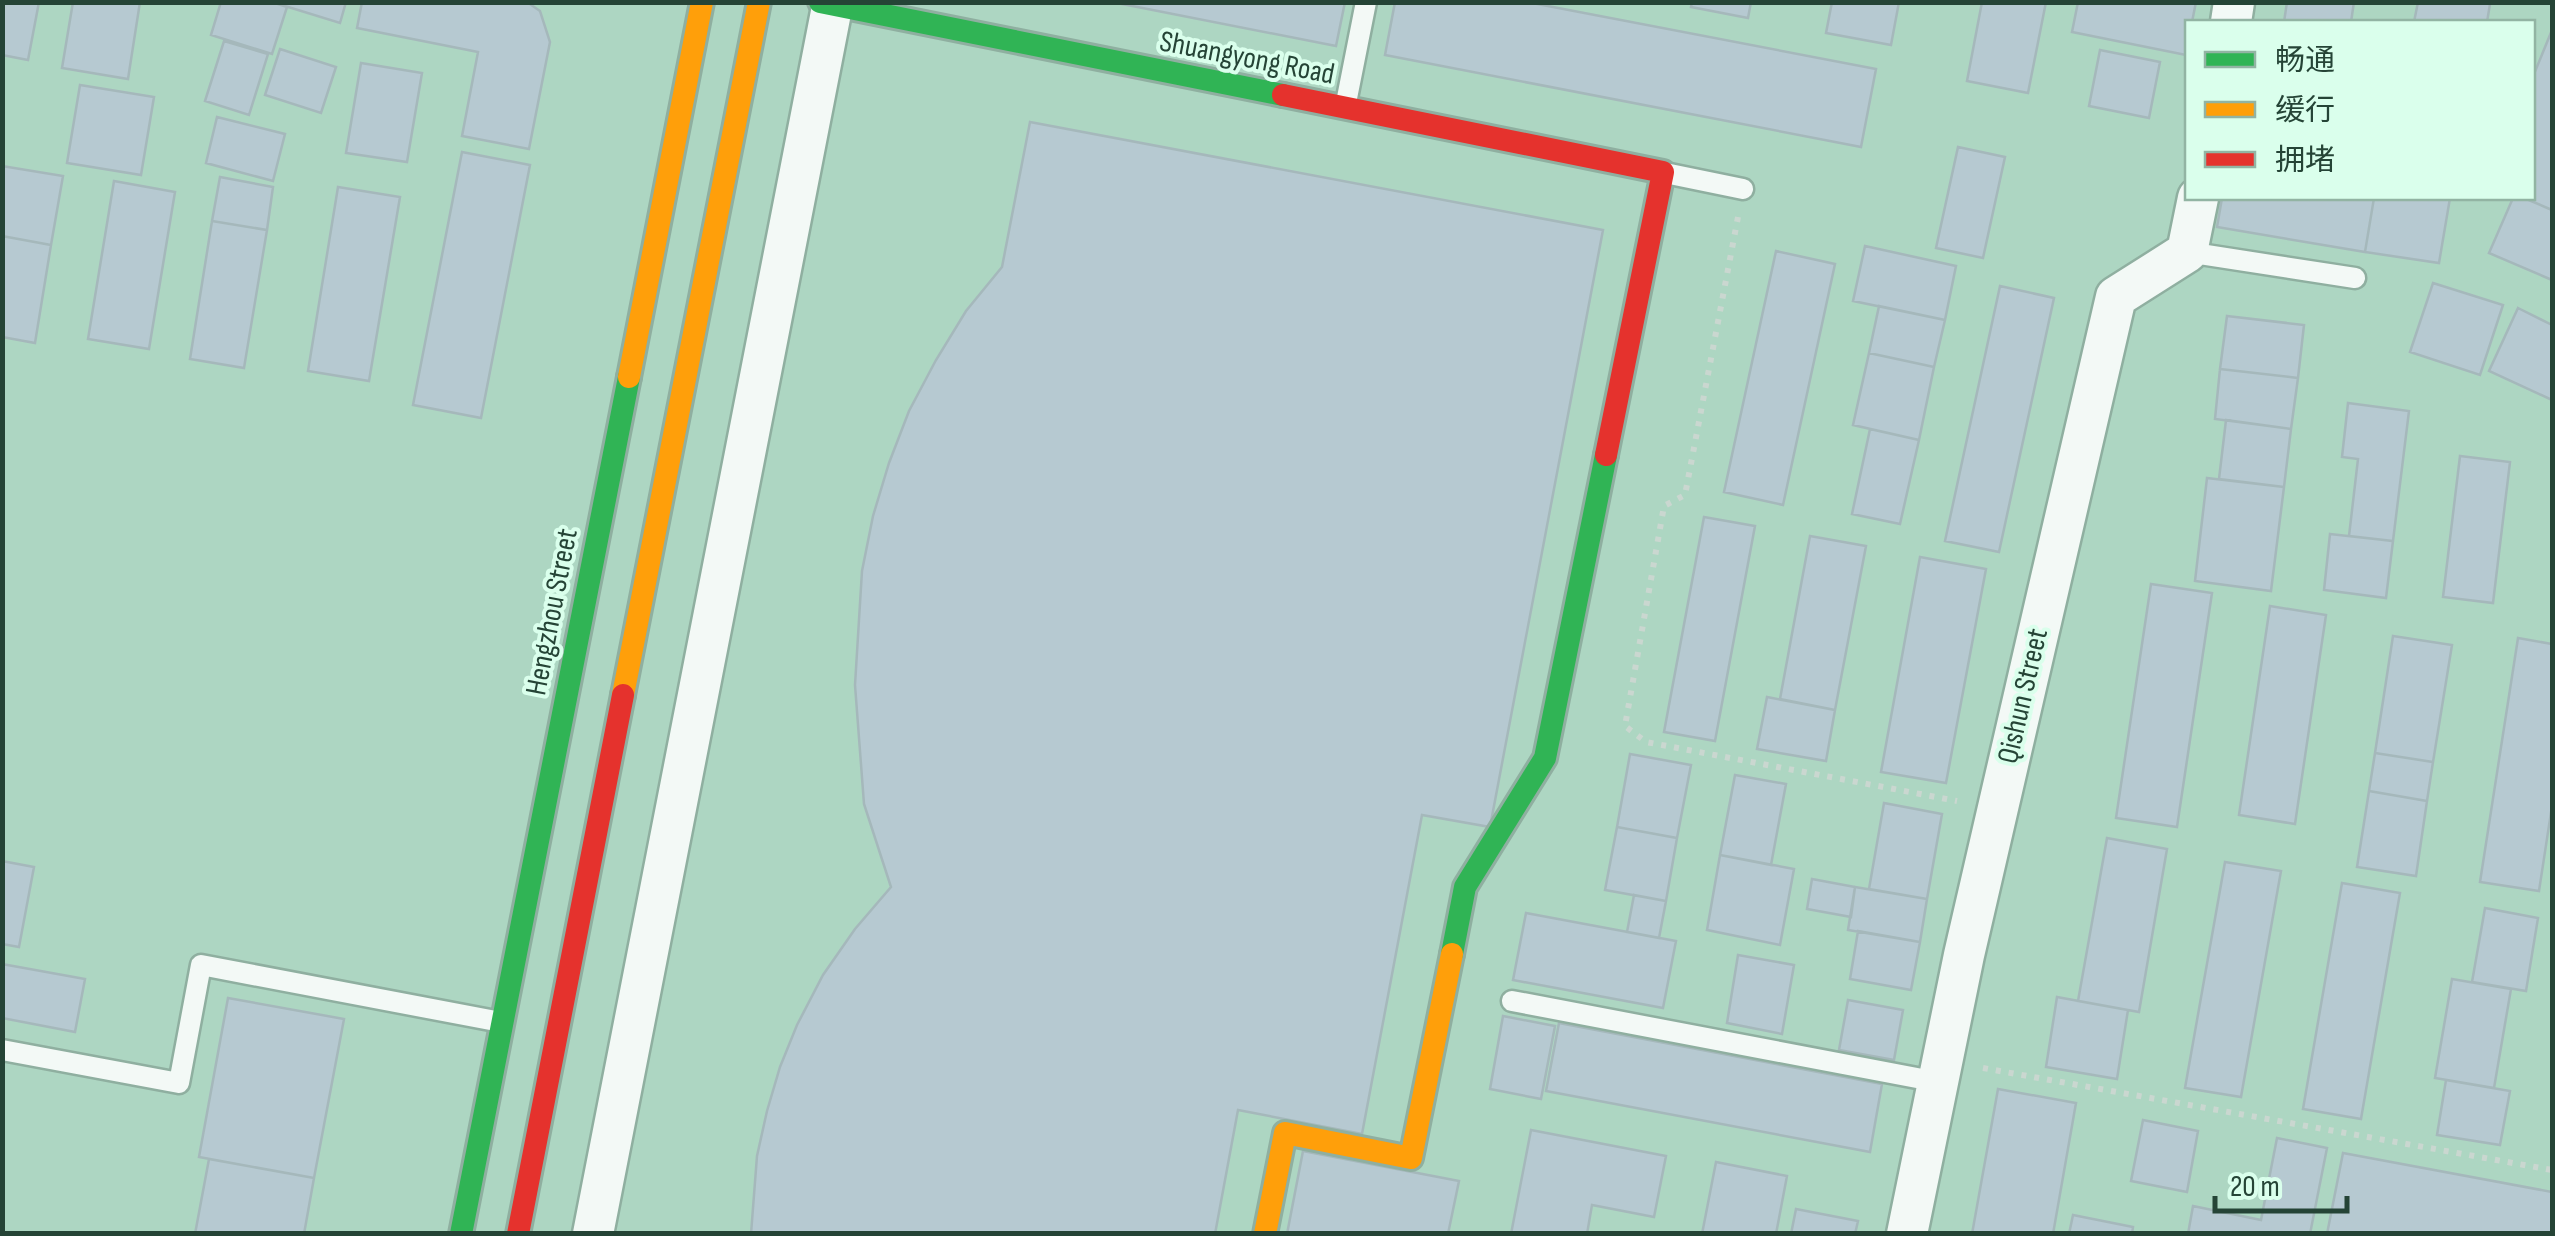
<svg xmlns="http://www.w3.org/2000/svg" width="2555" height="1236" font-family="'Sofia Sans Condensed','Noto Sans SC',sans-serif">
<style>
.building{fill:#b6c9d1;stroke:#a5b8bb;stroke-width:2.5}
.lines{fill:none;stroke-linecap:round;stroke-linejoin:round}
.lane-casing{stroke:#8fafa0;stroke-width:25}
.street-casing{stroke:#8fafa0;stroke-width:45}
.fast-casing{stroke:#8fafa0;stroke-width:28}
.slow-casing{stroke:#8fafa0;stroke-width:28}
.jam-casing{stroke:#8fafa0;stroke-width:28}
.path{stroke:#cad7d0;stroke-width:6;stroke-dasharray:5 8;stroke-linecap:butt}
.lane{stroke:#f3f9f6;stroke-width:20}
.street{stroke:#f3f9f6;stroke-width:40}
.fast{stroke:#30b455;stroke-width:22}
.slow{stroke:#ff9f0a;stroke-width:22}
.jam{stroke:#e5322d;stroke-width:22}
.labels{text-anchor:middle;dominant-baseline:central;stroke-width:8;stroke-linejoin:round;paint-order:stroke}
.street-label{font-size:30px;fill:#254436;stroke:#daffec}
</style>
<rect width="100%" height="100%" fill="#add6c2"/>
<path class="building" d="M2 2H39L28 60 2 55Z
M73 2H140L128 79 62 68Z
M221 2H272L287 7 272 54 211 35Z
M272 2H346L340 23Z
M362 2H527L540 11 550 42 529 149 462 136 478 52 357 28Z
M1112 2H1345L1336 46Z
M1395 2H1527L1876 69 1861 147 1385 55Z
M1692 2H1751L1748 18 1691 7Z
M1832 2H1899L1891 45 1826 33Z
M1982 2H2046L2028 93 1967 81Z
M2078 2H2196L2192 22H2188L2186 55 2072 32Z
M2287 2H2354L2351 22H2284Z
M2418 2H2484L2490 4 2487 22H2414Z
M2552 30V210L2524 198H2532V79Z
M224 41 268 54 249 115 205 101Z
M280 49 336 67 321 113 265 95Z
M2100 50 2160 62 2149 118 2089 106Z
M361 63 422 73 407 162 346 153Z
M80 85 154 97 141 175 67 163Z
M217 117 285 134 273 181 206 163Z
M1030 122 1603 230 1490 827 1422 815 1362 1134 1238 1110 1215 1234H751L757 1156 767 1111 780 1067 797 1025 823 975 855 929 891 887 864 804 855 685 862 571 873 516 889 463 909 411 936 360 966 311 1002 267Z
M1958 147 2005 157 1983 258 1936 248Z
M462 152 530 165 481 418 413 405Z
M2 166 63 176 51 245 2 236Z
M220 177 273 187 267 230 212 221Z
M114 181 175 192 149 349 88 339Z
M338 187 400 197 369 381 308 371Z
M2222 198H2374L2365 252 2217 227Z
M2374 198H2450L2439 263 2365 252Z
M2513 198H2524L2552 210V280L2489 253Z
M212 221 267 230 244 368 190 359Z
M2 236 51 245 35 343 2 337Z
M1865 246 1956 266 1945 320 1853 301Z
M1776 251 1835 264 1783 505 1724 492Z
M2433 283 2503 305 2480 375 2410 352Z
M2000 286 2054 298 1999 552 1945 541Z
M1879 306 1945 320 1934 367 1869 353Z
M2518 308 2552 325V400L2489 371Z
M2227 316 2304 325 2298 378 2220 369Z
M1869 353 1934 367 1919 440 1853 425Z
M2220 369 2298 378 2291 429 2215 419Z
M2348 403 2409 411 2393 541 2349 536 2358 459 2342 457Z
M2226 420 2291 429 2284 487 2219 479Z
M1870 429 1919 440 1900 524 1852 514Z
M2460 456 2510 462 2493 603 2443 597Z
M2207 478 2284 487 2271 591 2195 581Z
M1704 517 1755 526 1715 741 1664 732Z
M2330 534 2393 541 2386 598 2324 590Z
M1810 536 1866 546 1835 710 1780 699Z
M1920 557 1986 569 1946 783 1881 772Z
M2151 584 2212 593 2177 827 2116 818Z
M2270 606 2326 615 2295 824 2239 815Z
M2393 636 2452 645 2433 762 2375 753Z
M2518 638 2552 644V806L2539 891 2480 882Z
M1767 697 1835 710 1826 761 1757 749Z
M2375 753 2433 762 2427 801 2369 791Z
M1630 754 1691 765 1677 838 1617 827Z
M1735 775 1786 784 1771 865 1720 855Z
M2369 791 2427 801 2416 876 2357 867Z
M1884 803 1942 814 1927 899 1869 889Z
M1617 827 1677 838 1666 901 1605 890Z
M2107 838 2167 849 2139 1012 2078 1001Z
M1720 855 1794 869 1780 945 1707 930Z
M2 861 34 867 19 947 2 944Z
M2225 862 2281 871 2241 1097 2185 1088Z
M1812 879 1855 887 1851 917 1807 909Z
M2342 883 2400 893 2361 1119 2303 1109Z
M1855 887 1927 899 1920 942 1848 930Z
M1634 895 1666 901 1659 938 1627 932Z
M2485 908 2538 918 2526 991 2472 982Z
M1526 913 1676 941 1663 1008 1513 980Z
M1858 931 1920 942 1911 990 1850 979Z
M1738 955 1794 965 1782 1034 1727 1023Z
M2 964 85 979 75 1032 2 1018Z
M2452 979 2511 989 2494 1088 2435 1078Z
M2057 997 2128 1010 2117 1079 2046 1067Z
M228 998 344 1019 314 1178 199 1157Z
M1848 1000 1903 1010 1894 1060 1839 1050Z
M1503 1016 1555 1026 1541 1099 1490 1089Z
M1559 1023 1882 1084 1870 1152 1546 1091Z
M2446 1080 2510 1091 2500 1145 2437 1135Z
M1998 1089 2076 1103 2053 1234H1972Z
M2143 1120 2198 1131 2187 1192 2131 1181Z
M1531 1130 1666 1156 1654 1217 1592 1205 1587 1234H1511Z
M2277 1138 2327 1148 2310 1234H2188L2193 1206 2261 1220Z
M1303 1151 1459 1181 1448 1234H1287Z
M2343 1153 2552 1192V1234H2327Z
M209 1159 314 1178 304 1234H195Z
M1716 1162 1787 1176 1776 1234H1702Z
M1796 1209 1858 1221 1855 1234H1791Z
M2073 1215 2133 1227 2132 1234H2069Z"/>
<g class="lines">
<g class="lane-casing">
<path id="lane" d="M1346 103 1366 2
M1665 173 1743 189
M2187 252 2355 278
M1512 1001 1938 1082
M2 1050 179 1083 201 965 501 1022"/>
</g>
<g class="street-casing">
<path id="street" d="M2231 22 2234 2
M593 1234 833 2
M1907 1234 1964 955 2116 297 2187 252 2198 198"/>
</g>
<g class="fast-casing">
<path id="fast" d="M820 2 1283 95
M1452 954 1465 887 1545 758 1606 455
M461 1234 629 377"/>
</g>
<g class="slow-casing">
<path id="slow" d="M629 377 702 2
M623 695 759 2
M1265 1234 1285 1133 1411 1158 1452 954"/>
</g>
<g class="jam-casing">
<path id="jam" d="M1283 95 1663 172 1606 455
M518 1234 623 695"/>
</g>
<path class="path" d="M1738 217 1685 495 1664 506 1625 726 1646 742 1957 801
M1983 1068 2552 1170"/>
<use href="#lane" class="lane"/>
<use href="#street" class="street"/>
<use href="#fast" class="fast"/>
<use href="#slow" class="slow"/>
<use href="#jam" class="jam"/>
</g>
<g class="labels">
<g class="street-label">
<text transform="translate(1247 58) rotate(11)">Shuangyong Road</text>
<text transform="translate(552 612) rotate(-79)">Hengzhou Street</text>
<text transform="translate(2023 696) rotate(-77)">Qishun Street</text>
</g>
</g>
<rect width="2555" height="1236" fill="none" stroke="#254436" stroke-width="10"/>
<rect x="2185" y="20" width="350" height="180" fill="#daffec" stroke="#92b4a3" stroke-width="2.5"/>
<rect x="2205" y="52" width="50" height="15" fill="#30b455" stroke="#92b4a3" stroke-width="2.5"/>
<text x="2275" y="70" font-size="30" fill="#254436">畅通</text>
<rect x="2205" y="102" width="50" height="15" fill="#ff9f0a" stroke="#92b4a3" stroke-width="2.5"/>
<text x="2275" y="120" font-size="30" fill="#254436">缓行</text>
<rect x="2205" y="152" width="50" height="15" fill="#e5322d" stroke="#92b4a3" stroke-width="2.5"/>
<text x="2275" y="170" font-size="30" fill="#254436">拥堵</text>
<path d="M2215 1196v15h132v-15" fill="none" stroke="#254436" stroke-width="5"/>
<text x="2230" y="1196" font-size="30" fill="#254436" stroke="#daffec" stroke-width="8" paint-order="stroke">20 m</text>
</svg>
